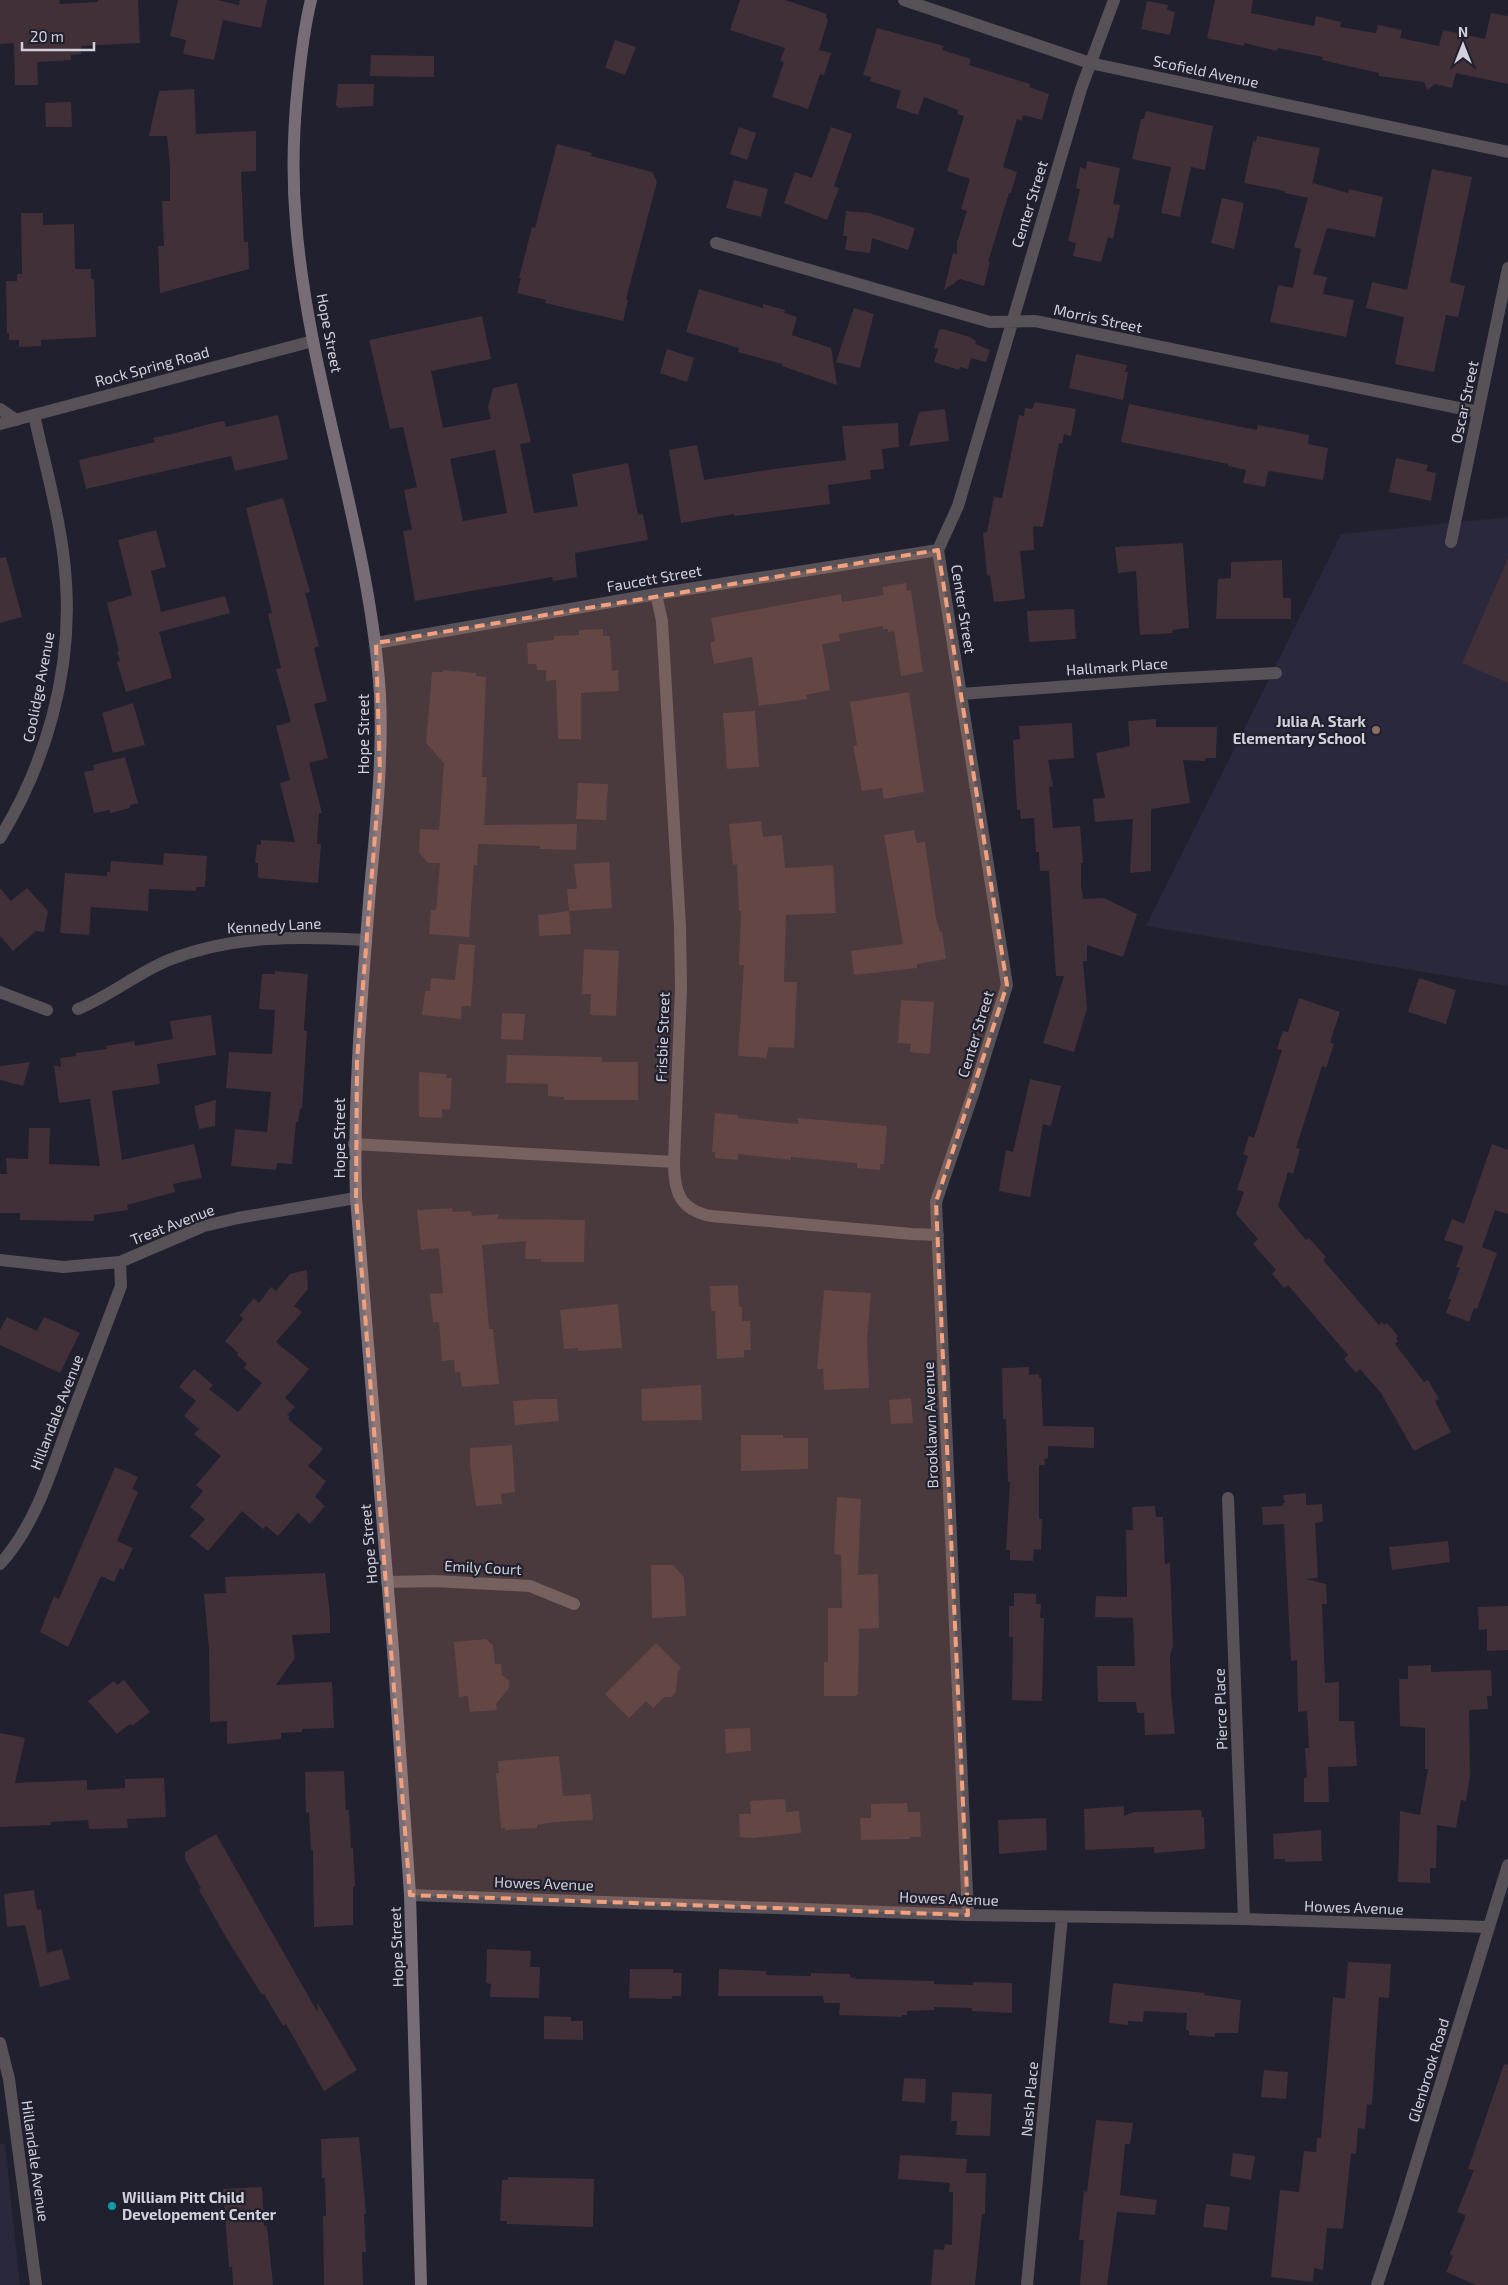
<svg xmlns="http://www.w3.org/2000/svg" width="1508" height="2285" font-family="'Exo 2',sans-serif">
<style>
.built{fill:#2a283c}
.building{fill:#413037;fill-rule:evenodd}
.lines{fill:none;stroke-linecap:round;stroke-linejoin:round}
.minor{stroke:#585258;stroke-width:12}
.tertiary{stroke:#585258;stroke-width:12}
.secondary{stroke:#776d76;stroke-width:12}
.marked{fill:#f2a07e;fill-opacity:0.2;stroke:#f2a07e;stroke-width:4;stroke-dasharray:10 6;stroke-linejoin:round}
.education-dot{fill:#8d6e63;stroke:#21202e;stroke-width:2}
.culture-dot{fill:#0f9aa8;stroke:#21202e;stroke-width:2}
.labels{text-anchor:middle;dominant-baseline:central;stroke-width:4.5;stroke-linejoin:round;paint-order:stroke}
.street-label{font-size:15px;fill:#d2d1db;stroke:#21202e}
.poi-label{font-size:15px;font-weight:bold;fill:#d2d1db;stroke:#21202e;text-anchor:end}
</style>
<rect width="100%" height="100%" fill="#21202e"/>
<path class="built" d="M1508 517V986L1146 926 1341 534Z
M0 2144H5L20 2285H0Z"/>
<path class="building" d="M0 0H59L60 4 98 2V0H138L140 43 81 46V54L71 55V60L37 62 38 85H15L14 43 0 44Z
M178 0H217L239 5 240 0H267L261 28 223 20 214 60 183 54 186 40 170 36Z
M740 0H785L827 14 826 18 828 20 819 50 831 53 824 75 820 74 808 109 772 97 784 62 780 61 785 48 730 30Z
M1215 0H1253L1251 13 1314 26 1316 16 1341 22 1340 27 1376 33 1378 25 1402 30 1400 38 1439 46 1443 30 1485 39 1491 13 1508 16V84L1456 73 1452 88 1435 84 1427 90 1424 82 1379 76V73L1322 60 1323 57 1278 48 1277 51 1244 43V46L1207 38Z
M1147 1 1168 5 1167 10 1175 12 1170 35 1141 29Z
M877 28 944 46 942 50 971 59 969 65 1030 84 1029 87 1049 94 1042 120 1023 115 1021 121 1017 119 1003 167 1017 172 1011 193H1009L988 262H990L984 286 960 279 944 290 953 253 957 254V242L967 211 961 209 970 179 947 171 964 116 957 114 958 110 924 97 918 115 896 108 901 91 870 81 871 77 863 75Z
M615 40 636 47 625 75 605 68Z
M371 55 434 56V77L370 76Z
M338 84H374L373 106 338 108 336 105Z
M194 89 196 134 256 131V171L241 172 244 242H248L249 269 160 293 158 246H164L162 201H170V165L167 136H149L159 91Z
M71 102 72 127H46L45 103Z
M1146 111 1213 126 1205 170 1191 167 1180 217 1161 213 1171 167 1132 159 1141 119H1144Z
M739 127 756 133 747 160 730 154Z
M831 127 852 134 834 186 839 188 827 220 784 203 795 172 812 178Z
M1257 136 1320 148 1312 185 1313 183 1348 193 1349 189 1383 197 1375 237 1327 228 1313 274 1327 277 1323 294 1354 300 1346 337 1270 322 1278 285 1293 288 1301 249 1294 247 1308 198 1285 193V191L1244 183 1253 141 1256 142Z
M557 144 592 153 591 156 652 172 657 182 626 299 628 300 623 321 545 303 546 300 517 293 521 278H519L532 227 535 228Z
M1087 161 1120 168 1113 204 1120 205 1113 239 1108 237 1101 262 1073 256 1076 243 1068 241 1080 189 1076 188 1080 167 1086 169Z
M1432 169 1472 177 1450 282 1465 286 1458 317 1446 315 1434 372 1395 364 1404 317 1366 308 1372 282 1407 290Z
M734 180 768 189 761 217 726 208Z
M1222 198 1244 203 1234 249 1211 243Z
M846 211 870 213 915 228 908 250 872 238 870 253 845 250 847 236H843Z
M21 213H43V225L74 224 75 269H91V279H94L96 337 41 340V346L19 347V340H9V333H7L6 281H17V274H22Z
M699 289 763 308V304L785 310 784 313 797 317 792 335 831 348 837 385 782 366V364L738 352 739 348 686 332Z
M854 308 874 314 860 368 836 362Z
M482 316 491 359 431 371 443 428 491 419 488 407 493 388 517 383 531 442 520 444 534 513 578 506 572 474 628 463 638 515 643 514 648 540 575 553 577 577 553 581 552 577 415 601 403 531 412 530 404 490 417 487 403 427 390 429 369 340ZM495 450 507 513 463 521 450 459Z
M943 329 970 337 976 341 975 344 990 350 986 362 971 358 968 369 960 367 959 370 934 362 938 349 934 348 939 330Z
M667 349 694 358 687 382 660 373Z
M1076 354 1127 365 1125 372H1128L1123 400 1069 388Z
M1035 402 1076 409 1071 436 1064 434 1062 444 1059 443 1043 527 1033 526 1034 550 1020 551 1025 599 994 602 990 575 987 576 983 533 987 532 994 497 1002 498 1019 415 1024 416 1025 408 1032 409Z
M1129 404 1257 430 1258 425 1309 435 1308 444 1328 448 1323 480 1270 471 1268 472 1265 487 1243 483 1246 470 1228 466V464L1121 442Z
M945 409 949 441 909 446 919 412Z
M278 415 288 459 235 471 231 456 86 489 79 460 155 442 153 438 193 429V428L218 422 224 421 226 427Z
M898 423 899 447 882 449 884 469 870 470 871 479 828 485 830 504 734 516V514L681 523 669 450 697 445 704 480 774 469 846 460 842 426Z
M1396 458 1428 465 1426 471 1436 473 1431 501 1389 492Z
M283 498 310 592 305 593 319 646 314 648 327 701 314 704 328 758 309 763 322 813H319L317 844H321L318 883 258 878V863H255L257 844 261 845V840L295 842 280 783 290 780 276 726 291 722 276 669 281 668 268 614 272 613 246 508Z
M156 530 166 567 151 571 161 612 225 596 230 613 159 632 172 678 126 692 117 662 120 661 117 652 119 651 107 603 132 595 118 540Z
M1183 543 1189 628 1172 630 1173 633 1140 635 1136 571 1118 573 1115 547Z
M6 557 22 617 0 623V558Z
M1508 558V683L1462 663Z
M1282 560 1283 598H1291V619H1216L1218 579 1231 578V562Z
M906 583 907 591 911 590 923 672 901 676 894 631 888 632V629H883V626L839 634 840 641 822 644 830 690 806 695 807 699 759 706 752 657 714 664 710 642H715L711 618 841 594 842 602 884 595 882 587Z
M1074 609 1076 639 1029 642 1027 611Z
M603 629V636H610L612 671 618 670 619 691 581 693V739H558L556 680 546 681V670H537L536 664H528L527 643 554 640V636L579 635V630Z
M443 670 476 673V676L486 677 482 777H487L484 825 577 824 576 850 540 849V846L478 844 477 865H474L469 937 429 934 431 910H436L440 863H428L419 852 420 829 439 830 444 763 426 743 432 672H443Z
M909 692 924 792 884 799 882 788 862 791 853 746 857 745 850 702Z
M133 703 145 745 113 753 102 713Z
M755 711 759 767 727 769 723 713Z
M1156 719V727H1217L1216 758H1205V761L1183 760 1190 803 1151 809V871L1130 873 1133 819 1095 822 1093 799 1105 798 1096 753 1130 746 1128 721Z
M1072 723 1074 758 1048 760 1053 786 1049 787 1053 828 1080 826 1083 863H1081V885L1083 899 1104 898 1137 914 1123 957 1087 945V961H1083L1087 1009 1074 1052 1043 1043 1064 976H1056L1049 871H1040L1039 852H1036L1034 818 1021 819 1020 810H1017L1013 740 1020 739 1019 726Z
M125 757 138 803 130 805V808L110 813V810L94 813 84 772 94 770 93 765Z
M578 783 608 784 606 820 576 819Z
M761 821 763 837 782 835 785 868 833 865 836 913 786 915 784 982H797L794 1048 769 1047 766 1058 738 1056 744 965H739L741 911H739L737 864 733 865 729 824Z
M914 830 917 843 925 842 936 918 940 932H942L946 959 917 964V968L854 975 851 951 903 944 884 835Z
M164 853 207 856 205 887H196V891L149 889 148 911 91 907 89 935 60 933 65 873 107 876V872H110L111 861 163 865Z
M609 862 612 908 569 911 567 889H577L574 864Z
M0 888 11 901 27 888 48 911 44 932 36 931 13 951 0 936Z
M569 911 571 934 539 936 538 915Z
M459 944 475 945 471 1006H462L461 1019 422 1015 425 991H430L431 978 455 980Z
M584 949 619 951 616 1016 590 1015 591 994H582Z
M275 971 308 974 304 1027V1031H307L302 1109 300 1108 298 1122H296L292 1164 277 1163 276 1170 231 1166 235 1129 267 1132 271 1092 226 1088 229 1052 272 1054 275 1010 259 1009 262 974H275Z
M1419 978 1456 990 1446 1024 1408 1012Z
M1299 998 1340 1012 1330 1042 1334 1044 1326 1068 1322 1066 1296 1148 1300 1149 1293 1174 1288 1172 1278 1206 1306 1240 1309 1238 1326 1257 1323 1260 1379 1325 1382 1322 1384 1325 1387 1323 1398 1336 1396 1338 1398 1341 1395 1344 1424 1382 1428 1380 1439 1399 1435 1401 1451 1432 1414 1451 1381 1393 1360 1369 1356 1373 1344 1359 1348 1355 1288 1285 1284 1288 1272 1274 1276 1270 1253 1244 1258 1239 1236 1214 1244 1192 1237 1190 1248 1156 1243 1154 1249 1136 1254 1138 1282 1050 1277 1049 1283 1031 1288 1032Z
M901 1000 934 1002 930 1054 910 1052 911 1044 898 1043Z
M502 1013 525 1014 523 1040 501 1039Z
M211 1015 216 1055 157 1064 160 1084 112 1091 122 1160 194 1144 202 1178 173 1184 175 1192 127 1205 128 1210 94 1215V1221L20 1220V1213H0V1174H7L6 1158 28 1159 29 1128H50L49 1164 100 1166 90 1099 59 1103 54 1065 61 1067 60 1058 76 1056V1053L107 1049 106 1046 134 1041 135 1046 173 1039 170 1021Z
M507 1055 602 1057V1062H638V1100H564V1097L548 1096V1084L506 1083Z
M30 1062 23 1086 0 1080V1066Z
M419 1072 446 1074V1078H452L450 1110 442 1109V1118L419 1117Z
M1030 1079 1061 1086 1051 1126 1043 1124 1030 1197 999 1191 1006 1150 1013 1152Z
M216 1100 215 1126 199 1129 194 1106Z
M715 1113 738 1115V1118L798 1124V1118L887 1126 884 1164H880V1170L857 1168V1163L791 1157V1160L738 1154V1160L715 1158V1152H712Z
M1492 1144 1508 1150V1214L1495 1210 1482 1247 1497 1253 1477 1309 1474 1308 1469 1322 1446 1313 1451 1299H1448L1460 1268 1456 1267 1463 1248V1246L1444 1240 1452 1219 1464 1224Z
M452 1208 453 1212 471 1211 472 1216 498 1214V1219L585 1220 584 1262H541V1259H525L526 1241 482 1245 489 1329H493L499 1384 462 1387 460 1372H455L454 1360 442 1361 439 1322H433L430 1294 443 1293 439 1248 421 1250 417 1210Z
M307 1270 308 1289 294 1306 302 1312 276 1342 309 1369 285 1398 295 1407 287 1415 290 1417 288 1419 323 1449 308 1466 326 1481 315 1497 325 1506 310 1524 298 1513 278 1536 266 1526 263 1529 242 1511 208 1551 190 1536 205 1519 190 1507 203 1491 196 1485 221 1456 194 1434 199 1429 184 1416 196 1401 179 1387 194 1369 213 1385 209 1389 238 1412 262 1383 244 1368 247 1364 237 1355 238 1353 225 1341 243 1319 240 1315 254 1298 259 1303 271 1287 276 1291 290 1274Z
M738 1285 739 1307H742V1321H750L751 1350H744V1357L717 1359 715 1311H711L710 1286Z
M824 1290 871 1293 867 1339 869 1388 824 1390 823 1369H817Z
M618 1304 622 1348 578 1351V1348L564 1349 560 1310Z
M7 1317 37 1331 44 1317 80 1333 60 1373 0 1345V1330Z
M1029 1367V1375L1039 1374V1378H1041L1043 1426 1094 1427V1448L1048 1446V1458L1044 1459 1045 1465H1039V1519H1042L1041 1550 1034 1549 1033 1561 1010 1560V1550H1006L1010 1482H1008L1006 1419H1003L1002 1368Z
M701 1385 702 1420 642 1421 641 1389Z
M911 1398 913 1423 891 1424 889 1400Z
M538 1399H557L559 1421 515 1425 513 1401Z
M741 1435H783V1438H808V1469L741 1471Z
M512 1445 515 1492 501 1494 502 1504 476 1506 470 1465V1448Z
M115 1467 138 1477 132 1489 138 1492 117 1541 133 1548 123 1570 120 1568 114 1582 101 1576 68 1647 40 1632 54 1596 59 1599Z
M1306 1493V1505L1322 1504 1323 1522 1315 1523 1318 1578 1306 1579 1326 1584 1327 1604H1322L1325 1683 1339 1682V1721H1354L1357 1766 1328 1767 1329 1802H1304V1778H1307L1305 1748H1309L1307 1711 1298 1712 1297 1660 1291 1661 1284 1524 1263 1525 1262 1507 1283 1506V1503H1285L1283 1495Z
M837 1497 861 1499 858 1575 878 1574 879 1628 859 1629 858 1695 854 1696H824V1662H828V1608H842L841 1555 834 1554Z
M1155 1506 1156 1517H1163L1165 1564 1170 1563V1566L1173 1645 1170 1657 1171 1694 1175 1734 1145 1735 1144 1713H1137L1136 1702H1098L1097 1666H1135L1133 1618 1095 1617 1096 1596 1127 1597 1126 1530H1133L1132 1507Z
M1448 1541 1450 1562 1392 1570 1389 1547Z
M651 1565H673L684 1577 686 1616 652 1618Z
M325 1573 330 1615V1633L292 1635 295 1658 276 1685 332 1682 334 1728 302 1729V1732L281 1733V1739L227 1744V1721L210 1722 209 1649 204 1594 226 1593 225 1577Z
M1014 1593 1036 1594V1604H1041L1040 1618H1044L1042 1701 1012 1700 1013 1637H1009V1606H1014Z
M1508 1606V1650L1487 1651V1629L1479 1630 1478 1607Z
M486 1639 493 1645 495 1664H501L502 1675 509 1680V1688L496 1704 497 1710 470 1712 468 1696 459 1697 454 1642Z
M656 1643 681 1668 678 1671 676 1692 671 1697H664L653 1708 646 1701 629 1718 605 1694Z
M1431 1665V1672L1491 1670 1492 1696H1487L1488 1709 1469 1710 1470 1776 1466 1801 1461 1800 1456 1828 1437 1825 1436 1868H1430V1883L1398 1882 1400 1811 1420 1815 1428 1769H1425V1728L1400 1726 1399 1679H1408V1666Z
M124 1680 150 1712 132 1726 130 1724 117 1734 88 1701 114 1681 117 1685Z
M750 1728 751 1751 726 1753 725 1729Z
M0 1733 25 1738 15 1783 87 1780V1790L125 1788V1779L164 1778 166 1817 127 1819 128 1828 89 1829 88 1820 50 1822 51 1825 0 1827Z
M559 1756 563 1796 591 1794 593 1820 554 1822 537 1825V1828L505 1830V1828H501L496 1773H499L498 1761Z
M344 1771 346 1810H349L351 1848H353L355 1886 353 1887V1925L314 1927 313 1850H311L309 1812 306 1813 305 1772Z
M785 1799 786 1812 799 1811 801 1833 753 1838 740 1837 739 1814H751L750 1801Z
M907 1803 908 1812H920L921 1837H910V1839L861 1840 860 1818H871V1804Z
M1124 1806V1816L1134 1812 1201 1810 1202 1817H1204L1205 1849 1154 1853V1847L1085 1850 1084 1809Z
M1046 1818 1047 1850 999 1854 998 1820Z
M1321 1830 1322 1861 1285 1862V1859H1274L1273 1834Z
M216 1834 318 2013 317 2002 357 2070 324 2091 286 2024 283 2026 264 1994 262 1995 227 1939 199 1890 201 1888 185 1859V1852Z
M34 1890 37 1910 41 1909 47 1953 62 1949 70 1979 40 1987 25 1925 7 1927 4 1894Z
M487 1949 531 1951 530 1967H540L539 1998 490 1997 491 1984 486 1983Z
M1348 1962 1391 1964 1389 1998 1379 1997 1372 2105 1367 2104 1365 2129 1358 2128 1356 2154 1351 2153 1343 2229 1327 2228 1323 2270 1314 2268 1313 2282 1271 2277 1280 2190 1299 2192 1304 2151 1316 2152 1317 2138H1321L1333 1997 1345 1999Z
M630 1969H673V1973H682L681 1996H672V1999L629 1998Z
M719 1969 766 1971V1975L811 1976V1973L850 1974V1977L858 1979 934 1981V1984L973 1985V1982L1012 1983V2013L972 2011V2008L934 2007V2010L907 2011V2015H902V2017L839 2015 840 2003H824L823 1996H718Z
M1113 1983 1205 1993 1204 1995 1241 2000 1238 2033H1215V2037L1189 2035V2030H1186L1187 2013 1144 2011 1143 2022 1128 2021V2025L1109 2023Z
M544 2016 571 2017V2021H583V2040L544 2039Z
M1504 2064 1508 2065V2285H1476L1446 2272 1453 2256 1450 2254 1465 2218V2215L1457 2212 1474 2170 1468 2169Z
M1264 2070 1288 2072 1286 2099 1261 2097Z
M904 2078 926 2079 925 2103 902 2101Z
M952 2092 992 2094 990 2136 956 2135 957 2121H951Z
M1096 2120 1133 2123 1130 2144H1125L1120 2195 1157 2200 1155 2215 1117 2212 1107 2285H1080L1084 2240H1079L1084 2191 1087 2192Z
M359 2137 366 2214H364L366 2252H362L363 2285H324L323 2216H326L325 2178H322L321 2139Z
M1233 2153 1255 2156 1251 2180 1230 2176Z
M900 2155 967 2159 966 2173H986L985 2214H982L975 2285H931L934 2249 944 2250 945 2244 952 2245 953 2192H949L950 2183 898 2179Z
M508 2177 594 2179 593 2227 507 2224V2221H500L502 2180H508Z
M262 2187 264 2226H267L273 2285H233L232 2267H229L223 2189Z
M1206 2204 1230 2207 1227 2230 1203 2227Z"/>
<g class="lines">
<path class="minor" d="M904 0 1090 63 1508 152
M716 243 990 322 1035 321 1478 412
M0 409 16 420
M1451 542 1508 268
M656 594 662 621 680 926 681 989 674 1162C674 1191 679 1210 711 1216L912 1234 938 1235
M376 643 656 594 938 550
M961 694 1164 679 1276 673
M0 838C46 763 72 672 66 583 63 527 46 470 34 415
M0 992 47 1010
M78 1009C110 996 137 973 169 960 232 935 300 936 366 940
M354 1144 674 1162
M0 1260 63 1267 120 1262 204 1226 238 1218 356 1198
M1228 1498 1244 1919
M0 1564C34 1527 50 1475 67 1428 85 1381 103 1334 121 1286L120 1262
M387 1582 434 1581 530 1586 574 1604
M410 1895 968 1915 1244 1919 1488 1927
M968 1915 936 1202 974 1091 1007 985 938 550 958 506 1081 89 1114 0
M0 2043 9 2079 36 2285
M1027 2285 1062 1917"/>
<path class="tertiary" d="M0 424 313 341
M1377 2285 1400 2216 1508 1865"/>
<path class="secondary" d="M311 0C304 28 301 55 298 84 293 131 292 177 296 223 309 383 370 535 380 695 383 760 376 825 370 889 362 992 353 1095 356 1198L393 1650 410 1895 421 2285"/>
</g>
<path class="marked" d="M938 550 1007 985 936 1202 968 1915 410 1895 356 1198 357 1060 380 773 376 643Z"/>
<circle class="education-dot" cx="1376" cy="730" r="5"/>
<circle class="culture-dot" cx="112" cy="2206" r="5"/>
<g class="labels">
<g class="street-label">
<text transform="translate(1206 71) rotate(12)">Scofield Avenue</text>
<text transform="translate(1029 204) rotate(-73)">Center Street</text>
<text transform="translate(1098 318) rotate(12)">Morris Street</text>
<text transform="translate(330 333) rotate(79)">Hope Street</text>
<text transform="translate(152 366) rotate(-15)">Rock Spring Road</text>
<text transform="translate(1464 402) rotate(-78)">Oscar Street</text>
<text transform="translate(654 578) rotate(-10)">Faucett Street</text>
<text transform="translate(964 609) rotate(81)">Center Street</text>
<text transform="translate(1117 666) rotate(-4)">Hallmark Place</text>
<text transform="translate(38 687) rotate(-79)">Coolidge Avenue</text>
<text transform="translate(363 734) rotate(-90)">Hope Street</text>
<text transform="translate(274 925) rotate(-3)">Kennedy Lane</text>
<text transform="translate(975 1034) rotate(-73)">Center Street</text>
<text transform="translate(662 1037) rotate(-88)">Frisbie Street</text>
<text transform="translate(339 1138) rotate(-90)">Hope Street</text>
<text transform="translate(172 1224) rotate(-21)">Treat Avenue</text>
<text transform="translate(56 1412) rotate(-69)">Hillandale Avenue</text>
<text transform="translate(930 1425) rotate(-92)">Brooklawn Avenue</text>
<text transform="translate(368 1544) rotate(-95)">Hope Street</text>
<text transform="translate(483 1567) rotate(3)">Emily Court</text>
<text transform="translate(1220 1709) rotate(-92)">Pierce Place</text>
<text transform="translate(544 1883) rotate(2)">Howes Avenue</text>
<text transform="translate(949 1898) rotate(2)">Howes Avenue</text>
<text transform="translate(1354 1907) rotate(2)">Howes Avenue</text>
<text transform="translate(396 1947) rotate(-92)">Hope Street</text>
<text transform="translate(1428 2070) rotate(-73)">Glenbrook Road</text>
<text transform="translate(1029 2099) rotate(-85)">Nash Place</text>
<text transform="translate(36 2161) rotate(82)">Hillandale Avenue</text>
</g>
<g class="poi-label">
<text x="1366" y="721">Julia A. Stark<tspan x="1366" dy="17">Elementary School</tspan></text>
<text x="122" y="2197" text-anchor="start">William Pitt Child<tspan x="122" dy="17">Developement Center</tspan></text>
</g>
</g>
<g transform="translate(1463 45)" stroke="#21202e" stroke-width="4" paint-order="stroke">
<path d="M0-4L9 19L0 12L-9 19Z" fill="#d2d1db"/>
<text y="-8" font-size="14" font-weight="bold" text-anchor="middle" fill="#d2d1db">N</text>
</g>
<path d="M22 42v8h72v-8" fill="none" stroke="#d2d1db" stroke-width="2.5"/>
<text x="30" y="42" font-size="15" fill="#d2d1db" stroke="#21202e" stroke-width="4" paint-order="stroke">20 m</text>
</svg>
